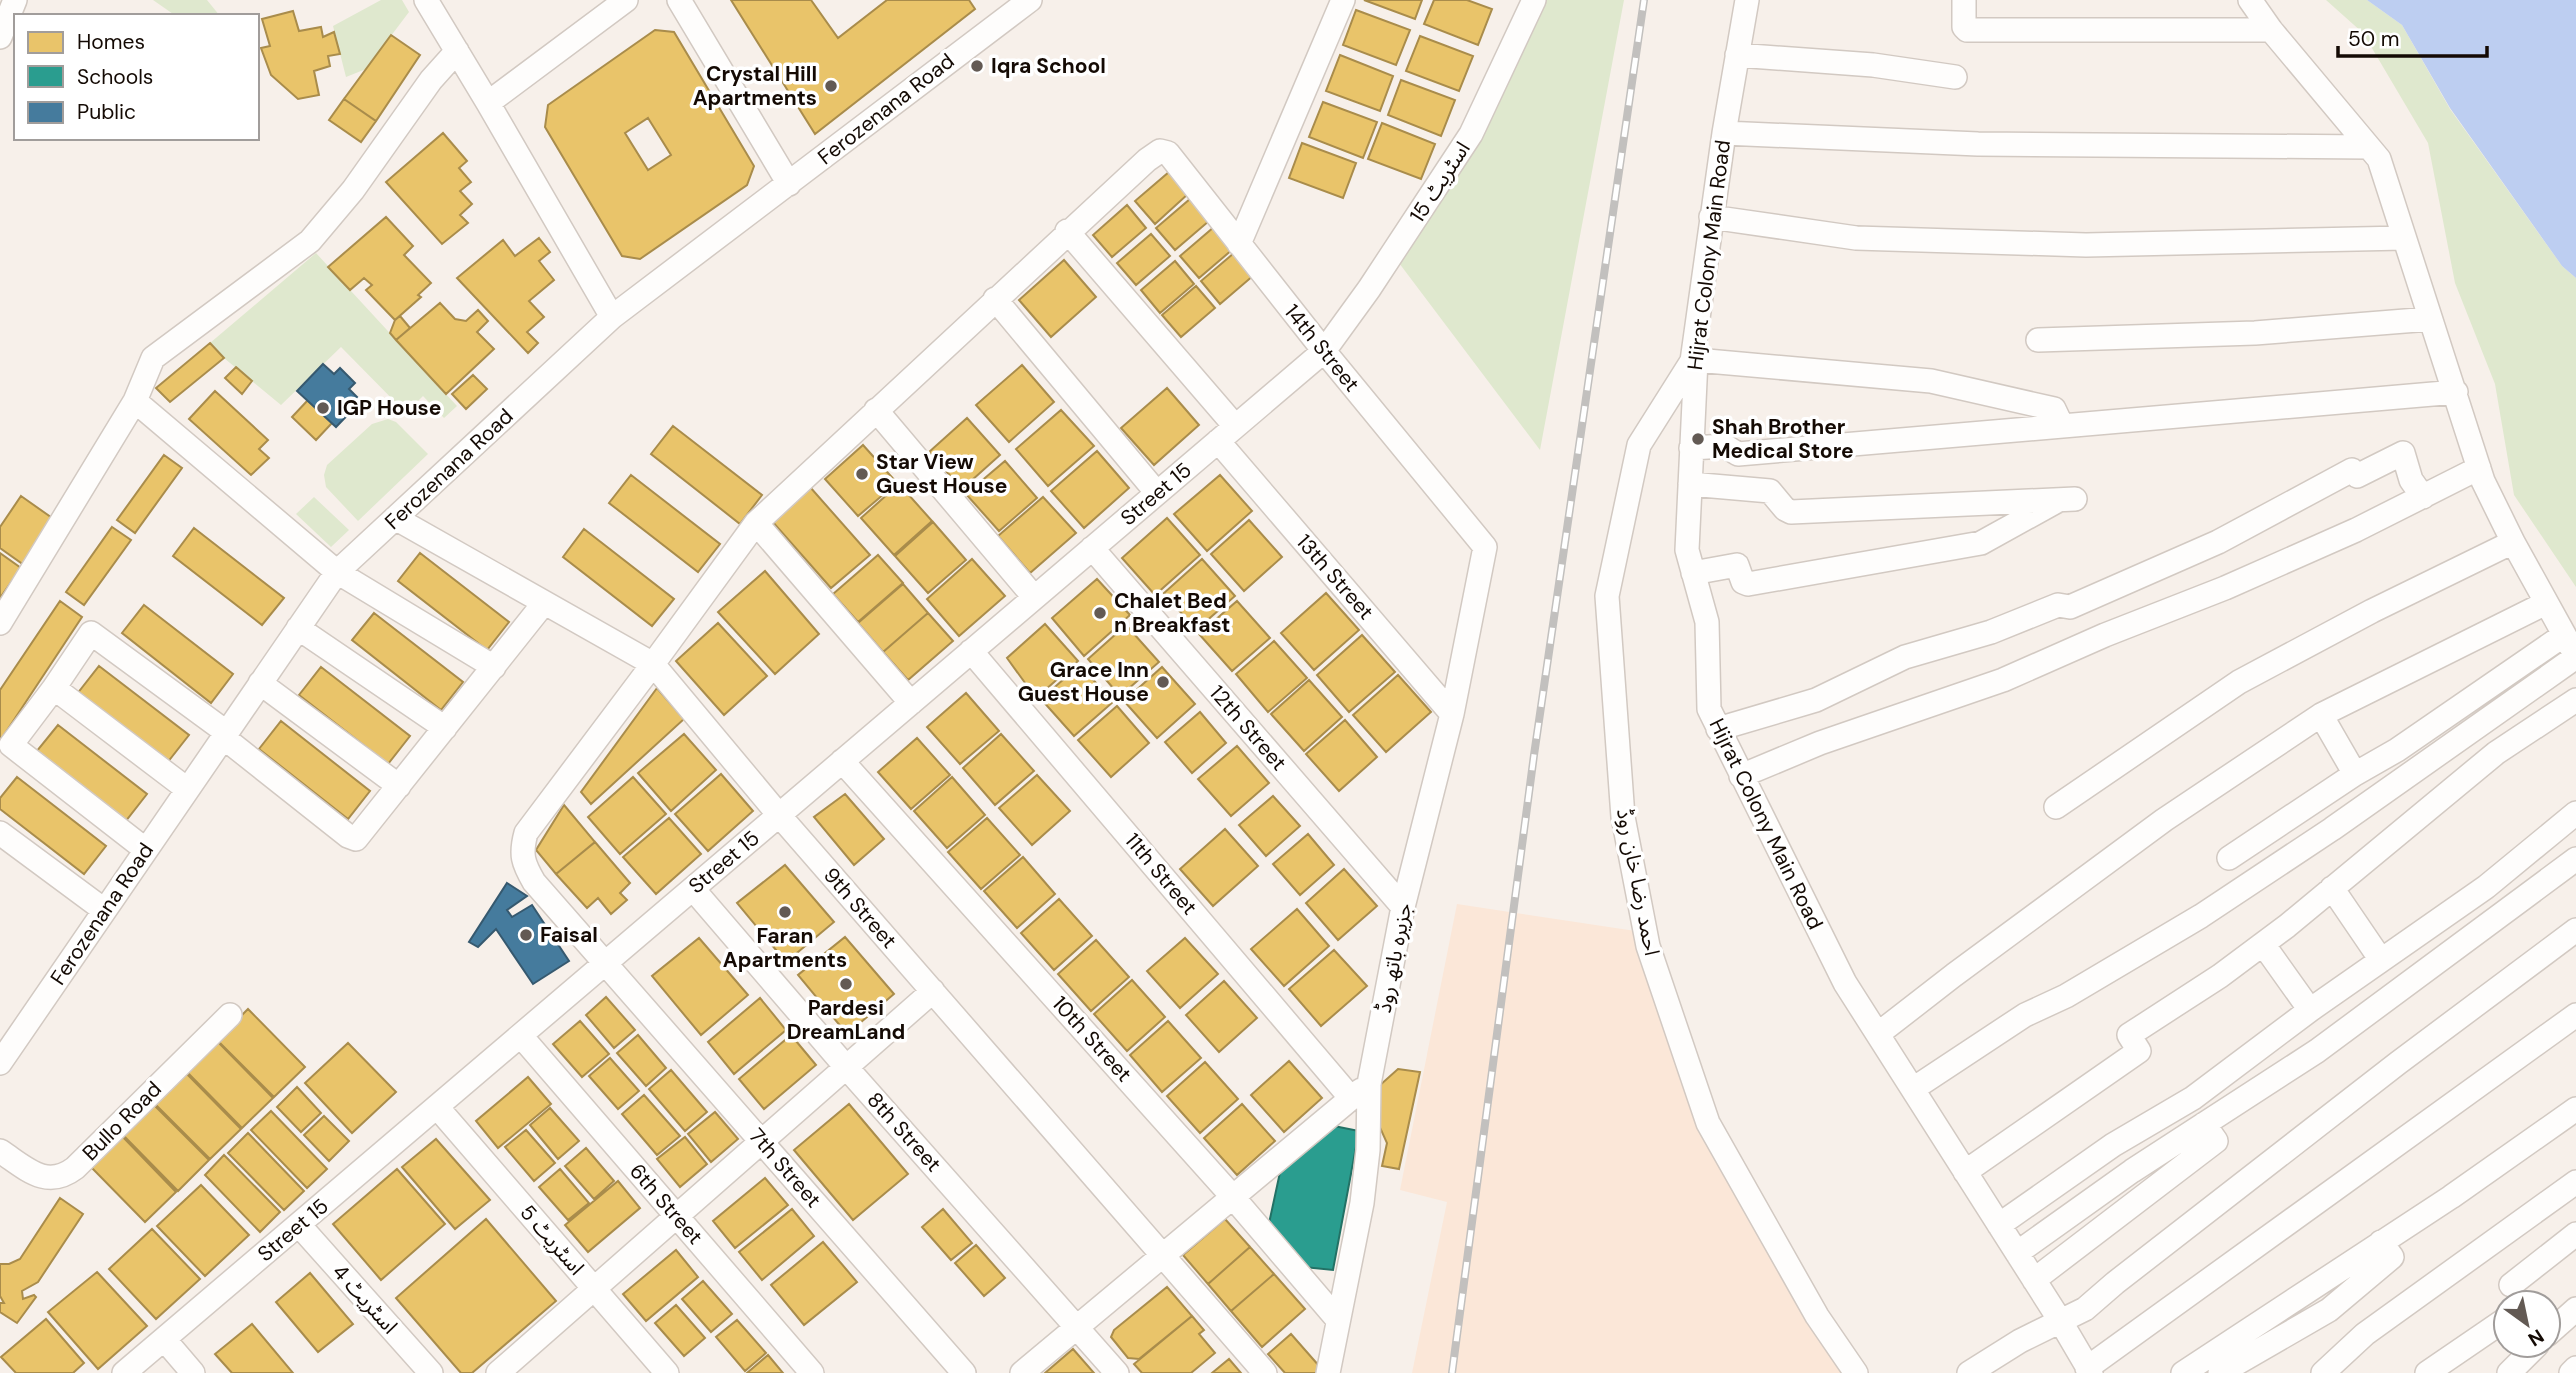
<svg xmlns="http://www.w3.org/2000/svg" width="2576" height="1373" font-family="'DM Sans','Noto Sans Arabic',sans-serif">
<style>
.built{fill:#fbe7d8}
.green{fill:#dfe8ce}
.water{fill:#bdcef1}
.homes{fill:#e9c46a;stroke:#a98c4b;stroke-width:2;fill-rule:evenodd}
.schools{fill:#2a9d8f;stroke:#237165;stroke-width:2}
.public{fill:#457b9d;stroke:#36596f;stroke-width:2}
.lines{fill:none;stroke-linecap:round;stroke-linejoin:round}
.minor-casing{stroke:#d2c9c2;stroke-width:26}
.minor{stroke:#fefdfc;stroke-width:23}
.rail-casing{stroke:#c2c0be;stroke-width:8}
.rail{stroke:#fff;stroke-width:5;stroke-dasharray:16;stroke-linecap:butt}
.poi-dot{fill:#635a54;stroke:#fff;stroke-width:2.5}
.labels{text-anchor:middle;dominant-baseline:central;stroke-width:7;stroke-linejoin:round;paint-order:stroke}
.poi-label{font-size:21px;font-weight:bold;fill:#140a04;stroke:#fff;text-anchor:start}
.street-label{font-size:21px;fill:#140a04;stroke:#fff}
</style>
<rect width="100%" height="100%" fill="#f7f0ea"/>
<path class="built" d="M1457 904 1642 932 1684 1058 1855 1373H1412L1447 1202 1400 1190Z"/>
<path class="green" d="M153 0H207L220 16H176Z
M381 0H402L409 12 366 69 346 77 333 26Z
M1540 0H1624L1540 450 1396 259Z
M2326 0H2367L2402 25 2450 109 2562 266 2576 278V587L2514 495 2495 384 2455 283 2428 143 2363 33Z
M316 253 457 406 444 418 423 396 406 413 341 347 281 405 224 358 210 343Z
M388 419 396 422 428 454 358 521 326 487 324 475 327 465 372 424Z
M314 497 349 530 331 547 296 514Z"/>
<path class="water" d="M2367 0H2576V278L2562 266 2450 108 2402 25Z"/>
<path class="homes" d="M731 0H811L838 38 887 0H969L975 9 815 134Z
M1364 0H1422L1415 19Z
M1434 0H1467L1492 9 1478 45 1424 24Z
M1356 10 1410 30 1396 65 1343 45Z
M293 11 299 31 321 27 323 37 334 32 340 54 328 56 330 66 314 71 319 95 298 99 271 75 261 48 270 46 262 19Z
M655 30 674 32 754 166 747 185 640 259 622 256 545 127 548 105ZM648 118 671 155 648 170 625 133Z
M391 35 420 55 376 121 344 99Z
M1420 36 1473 56 1459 91 1406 71Z
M1340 55 1393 76 1380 111 1326 91Z
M1401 80 1455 100 1441 136 1388 115Z
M344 99 376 121 361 142 329 120Z
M1323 102 1377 122 1363 158 1309 137Z
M1382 123 1435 144 1421 179 1368 159Z
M443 133 467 161 459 168 471 182 460 191 472 204 460 215 468 223 442 244 386 182Z
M1302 143 1356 163 1343 198 1289 178Z
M1169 172 1188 194 1155 224 1135 201Z
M1190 199 1209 221 1175 250 1156 228Z
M1127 205 1146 228 1112 257 1093 235Z
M386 217 413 246 404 255 431 283 418 295 421 297 395 320 366 290 372 285 364 278 350 290 328 267Z
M1214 227 1233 249 1199 278 1180 256Z
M1151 234 1170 256 1136 285 1117 263Z
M539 238 550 252 539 261 554 280 529 301 544 317 527 332 538 343 528 353 457 278 503 240 515 256Z
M1234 253 1254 275 1220 304 1201 281Z
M1064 260 1096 297 1051 337 1019 300Z
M1175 261 1194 284 1160 313 1141 290Z
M1196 286 1215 308 1181 337 1162 315Z
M440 303 455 319 466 321 478 310 488 321 477 332 494 349 446 394 396 340Z
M400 316 410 328 396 340 390 333 395 320Z
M210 343 224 358 170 402 156 388Z
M1022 365 1054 402 1009 442 976 405Z
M236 367 252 381 242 394 225 378Z
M473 375 487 389 466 409 452 394Z
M1167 388 1199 425 1154 465 1121 428Z
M215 391 268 440 259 449 269 458 251 475 189 419Z
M308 400 332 423 316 440 292 417Z
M1061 410 1094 446 1048 486 1016 449Z
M967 418 1000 455 962 489 929 452Z
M673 426 762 495 740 524 651 454Z
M863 445 897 483 858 516 825 479Z
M1097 451 1129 488 1084 528 1051 491Z
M164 455 182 468 135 533 117 520Z
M1005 461 1037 498 999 531 966 494Z
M631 475 720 544 698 572 609 503Z
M1220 475 1252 511 1207 551 1174 514Z
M899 484 932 521 894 555 861 518Z
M810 487 870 555 831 588 771 520Z
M21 496 55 520 24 565 0 548V527Z
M1043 497 1076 533 1030 573 998 536Z
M1167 518 1200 555 1155 595 1122 558Z
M1249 520 1282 557 1244 591 1211 554Z
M933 522 966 560 928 593 895 556Z
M112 527 131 540 84 605 66 592Z
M194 528 284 598 262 625 173 556Z
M584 529 674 599 652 626 563 557Z
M0 553 21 568 0 598Z
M420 553 509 622 487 650 398 581Z
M878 555 903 583 858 622 833 594Z
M972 559 1005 596 959 636 927 599Z
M1202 559 1235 596 1196 630 1164 593Z
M765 571 819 634 775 674 718 612Z
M1097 579 1130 615 1084 656 1052 618Z
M903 584 928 613 883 652 858 623Z
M1326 593 1359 630 1314 670 1281 633Z
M60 601 82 617 0 741V690Z
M1237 601 1270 638 1232 671 1199 634Z
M144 605 233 674 211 703 122 633Z
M374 613 463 682 441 710 352 640Z
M928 613 953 641 908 680 883 652Z
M718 623 767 676 724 715 676 661Z
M1045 624 1078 661 1036 698 1007 658Z
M1126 625 1159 662 1120 696 1088 659Z
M1362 635 1395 672 1349 712 1317 675Z
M1274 641 1307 678 1268 712 1236 674Z
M1080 665 1113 702 1074 736 1041 699Z
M99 666 189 735 167 763 77 694Z
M321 667 410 736 388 764 299 695Z
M1162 667 1195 704 1157 738 1124 701Z
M1398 675 1431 712 1386 752 1353 715Z
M1309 680 1342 717 1304 751 1271 714Z
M657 688 684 719 591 804 581 792Z
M966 693 999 731 960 764 927 727Z
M1117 706 1149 743 1111 777 1078 740Z
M1200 712 1226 743 1192 773 1165 742Z
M1345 720 1377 757 1339 791 1306 754Z
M281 721 370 791 348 819 259 749Z
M58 725 147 794 125 822 36 752Z
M684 734 716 770 671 811 638 773Z
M1001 734 1034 771 995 805 963 768Z
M917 738 950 775 911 809 878 772Z
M1237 746 1269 783 1231 816 1198 779Z
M721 774 753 811 708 851 675 814Z
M1037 775 1070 811 1032 845 999 808Z
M17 777 106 846 84 874 0 809V798Z
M633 777 666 814 620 854 588 817Z
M952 777 985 815 947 848 914 811Z
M845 794 884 839 854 865 814 817Z
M1273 796 1300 826 1266 856 1239 825Z
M564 805 595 842 556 874 536 850Z
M669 818 701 854 656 894 623 857Z
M987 818 1020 855 981 889 948 852Z
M1225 829 1258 866 1213 906 1180 869Z
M1308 834 1334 865 1300 895 1273 864Z
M595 842 630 883 620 893 627 900 611 914 598 898 587 908 556 874Z
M1023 857 1055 894 1017 928 984 891Z
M785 865 834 922 786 962 737 903Z
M1344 869 1377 906 1338 940 1306 903Z
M1059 899 1092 936 1054 970 1021 933Z
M1297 909 1329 946 1284 986 1251 949Z
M845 937 894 994 847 1034 798 975Z
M699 938 748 995 701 1035 652 976Z
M1185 938 1218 974 1180 1008 1147 971Z
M1096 940 1129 977 1091 1011 1058 974Z
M1334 950 1367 986 1321 1026 1289 989Z
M1132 980 1165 1017 1127 1051 1094 1014Z
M1224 981 1257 1018 1219 1052 1186 1015Z
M606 997 635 1030 614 1048 586 1015Z
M760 998 786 1030 734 1074 708 1042Z
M248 1009 305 1067 274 1097 217 1040Z
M580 1021 609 1054 582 1077 553 1044Z
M1168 1021 1201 1058 1162 1092 1130 1055Z
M638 1035 666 1068 646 1086 617 1053Z
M791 1035 816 1065 764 1109 739 1079Z
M216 1040 273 1098 242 1128 185 1070Z
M348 1043 396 1092 352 1133 305 1083Z
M610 1058 639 1091 618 1109 589 1076Z
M1289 1061 1322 1098 1284 1132 1251 1095Z
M1205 1062 1238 1099 1200 1133 1167 1096Z
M1398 1069 1420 1072 1399 1169 1382 1166 1387 1143 1373 1112 1379 1086Z
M671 1070 707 1112 685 1131 649 1089Z
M185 1072 241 1129 210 1159 153 1102Z
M528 1077 551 1104 498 1148 476 1121Z
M297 1087 321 1113 301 1132 277 1107Z
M644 1095 680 1136 657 1155 622 1114Z
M152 1103 209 1160 178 1191 121 1133Z
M849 1104 908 1174 853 1220 794 1150Z
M1242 1104 1275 1141 1237 1175 1204 1138Z
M550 1108 579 1141 558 1159 530 1125Z
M271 1111 327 1169 307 1188 251 1130Z
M715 1112 738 1139 711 1162 688 1134Z
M324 1116 349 1141 329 1161 304 1135Z
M526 1130 555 1163 534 1181 505 1147Z
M248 1133 304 1191 284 1210 228 1153Z
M120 1134 176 1192 145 1222 89 1165Z
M685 1137 707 1164 680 1187 657 1159Z
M436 1139 490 1200 455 1229 402 1167Z
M586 1148 614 1181 594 1199 565 1166Z
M224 1155 280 1212 260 1232 205 1175Z
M397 1169 445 1224 381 1280 333 1224Z
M560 1169 589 1203 568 1220 539 1187Z
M765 1178 788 1205 735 1248 713 1221Z
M618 1181 640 1208 588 1252 565 1225Z
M201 1185 249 1235 205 1276 157 1226Z
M60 1198 83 1214 38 1282 22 1291 23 1299 34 1295 36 1297 17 1323 0 1312V1303H4L0 1296V1264H9L20 1259Z
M792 1209 814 1236 762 1280 739 1252Z
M943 1209 972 1243 951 1260 922 1227Z
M486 1219 556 1301 472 1373H461L396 1298Z
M1225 1219 1250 1247 1208 1284 1183 1255Z
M152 1229 200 1279 156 1319 109 1269Z
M823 1242 857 1282 804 1325 771 1285Z
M976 1245 1005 1278 984 1296 955 1263Z
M1250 1247 1274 1274 1231 1311 1208 1284Z
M676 1250 698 1277 646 1321 623 1294Z
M97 1272 147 1326 98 1369 48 1312Z
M310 1273 353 1324 318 1352 276 1302Z
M1274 1274 1305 1309 1262 1347 1231 1311Z
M703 1281 732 1314 711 1332 682 1299Z
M1167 1287 1192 1316 1139 1359 1128 1358 1111 1337 1114 1330Z
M676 1305 705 1338 684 1356 655 1323Z
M1192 1316 1204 1330 1199 1334 1215 1353 1191 1373H1142L1134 1364Z
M46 1319 84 1363 73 1373H16L1 1357Z
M737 1320 766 1353 745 1371 716 1337Z
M252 1324 293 1373H232L215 1354Z
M1291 1334 1320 1367 1317 1373H1285L1268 1354Z
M1073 1349 1094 1373H1045Z
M768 1355 783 1373H747Z
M1229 1359 1241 1373H1212Z"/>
<path class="schools" d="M1329 1125 1359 1131 1333 1270 1304 1267 1268 1228 1282 1163Z"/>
<path class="public" d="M323 364 334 374 340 368 355 383 349 389 361 401 336 427 297 391Z
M507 883 527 896 507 910 512 917 532 905 569 961 533 984 496 929 478 947 469 942Z"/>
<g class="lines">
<g class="minor-casing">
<path id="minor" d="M426 0 488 103 612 317
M679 0 789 184
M1747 0 1724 133 1692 361 1696 360 1687 550 1707 622 1709 709 1845 983 2061 1322 2091 1373
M1964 0V27L1967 30H2271
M2250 0 2271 30 2379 159 2483 481 2513 542 2576 656
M0 37 15 0
M1737 55 1873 65 1955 77
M488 103 626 0
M1724 133 1978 144 2369 147
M1711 217 1856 238 2086 245 2404 238
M1067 231 1235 426
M1239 244 1343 0
M995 299 1157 493
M2038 340 2255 333 2430 319
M1696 360 1931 381 2054 409 2062 426
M1692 361 1639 445 1607 596 1623 817 1648 946 1708 1123 1817 1316 1856 1373
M135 401 337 572 494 667
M876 410 1034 597
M1218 441 1452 714
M1691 448 1725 446 1738 454 2456 392
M1690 484 1770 491 1785 509 1791 512 2075 499
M395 518 653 664 779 815 1265 1373
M756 523 911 703
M1092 548 1403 907
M1693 573 1737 565 1743 582 1748 584 1981 543 2057 501
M0 623 135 401 153 358 310 241 353 190 431 80 457 51
M298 628 445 728
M971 651 1350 1097
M260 683 399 786
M54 688 91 633 226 732
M2321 715 2355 774
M1718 729 1816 700 1905 657 1991 632 2058 605 2070 607 2218 542 2352 470 2357 476 2403 453 2411 480 2423 497
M223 737 348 836 356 839 544 603
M842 761 1232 1196 1338 1320
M1741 776 1820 743 2003 680 2105 635 2225 588 2356 530 2479 468
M2056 807 2239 682 2372 611 2513 542
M0 833 104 910
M146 850 11 745 54 688 187 789
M2229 858 2355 774 2397 750 2564 635
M2332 888 2381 960
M693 889 846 1067 1117 1373
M2263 944 2310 1010
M1878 1034 1954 975 2164 820 2321 715 2546 603
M521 1036 812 1373
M0 1063 337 572 612 317 1030 0
M1913 1089 2025 1015 2066 996 2201 916 2332 829 2576 657
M437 1107 667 1373
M0 1151C26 1168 46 1190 75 1168L230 1015
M1965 1172 2139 1051 2129 1035 2220 976 2287 926 2496 753 2576 700
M299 1225 431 1373
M1999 1225 2113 1145 2193 1098 2310 1010 2486 887 2576 813
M2017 1253 2132 1171 2317 1051 2576 859
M2034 1280 2216 1141 2204 1124
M2511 1285 2576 1234
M2548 1334 2576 1309
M164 1339 193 1373
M2087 1368 2576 1015
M124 1373 1324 351 1369 289 1471 134 1534 0
M498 1373 933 991
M964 1373 534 882C523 863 520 855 526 833L653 664 756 523 1147 160 1160 151 1168 153 1324 351 1485 547 1452 714 1403 907 1369 1084 1368 1150 1362 1203 1328 1373
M1022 1373 1361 1090
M1969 1373 2020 1341 2085 1309 2115 1283 2398 1063 2576 930
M2183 1373 2451 1197 2576 1109
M2220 1373 2329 1310 2392 1257 2381 1242
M2323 1373 2365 1334 2576 1182
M2427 1373 2506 1319
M2509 1373 2537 1345
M2571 1373 2576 1368"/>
</g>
<use href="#minor" class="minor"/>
<g class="rail-casing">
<path id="rail" d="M1452 1373 1534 755 1644 0"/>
</g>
<use href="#rail" class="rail"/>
</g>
<g class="poi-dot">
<circle cx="977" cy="66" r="7"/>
<circle cx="831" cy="86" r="7"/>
<circle cx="323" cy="408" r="7"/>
<circle cx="1698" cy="439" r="7"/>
<circle cx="862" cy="474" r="7"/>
<circle cx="1100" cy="613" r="7"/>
<circle cx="1163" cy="682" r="7"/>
<circle cx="785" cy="912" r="7"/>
<circle cx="526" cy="935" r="7"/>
<circle cx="846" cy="984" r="7"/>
</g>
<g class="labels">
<g class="poi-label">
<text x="991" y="66">Iqra School</text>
<text x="817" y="74" text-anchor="end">Crystal Hill<tspan x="817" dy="24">Apartments</tspan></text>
<text x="337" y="408">IGP House</text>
<text x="1712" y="427">Shah Brother<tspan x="1712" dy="24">Medical Store</tspan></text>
<text x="876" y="462">Star View<tspan x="876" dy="24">Guest House</tspan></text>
<text x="1114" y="601">Chalet Bed<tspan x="1114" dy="24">n Breakfast</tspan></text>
<text x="1149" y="670" text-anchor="end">Grace Inn<tspan x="1149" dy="24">Guest House</tspan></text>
<text x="540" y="935">Faisal</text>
<text x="785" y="936" text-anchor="middle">Faran<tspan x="785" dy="24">Apartments</tspan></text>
<text x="846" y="1008" text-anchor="middle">Pardesi<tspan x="846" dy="24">DreamLand</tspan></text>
</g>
<g class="street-label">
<text transform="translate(886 109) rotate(-38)">Ferozenana Road</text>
<text transform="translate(1440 182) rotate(-57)">اسٹریٹ 15</text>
<text transform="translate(1709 255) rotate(-83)">Hijrat Colony Main Road</text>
<text transform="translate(1322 348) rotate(51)">14th Street</text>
<text transform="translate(449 469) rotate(-43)">Ferozenana Road</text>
<text transform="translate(1156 494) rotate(-40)">Street 15</text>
<text transform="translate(1335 577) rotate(49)">13th Street</text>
<text transform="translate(1248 728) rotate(49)">12th Street</text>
<text transform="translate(1766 824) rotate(64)">Hijrat Colony Main Road</text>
<text transform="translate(724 862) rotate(-40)">Street 15</text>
<text transform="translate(1161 874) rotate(50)">11th Street</text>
<text transform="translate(1638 882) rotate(79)">احمد رضا خان روڈ</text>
<text transform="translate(860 908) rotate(49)">9th Street</text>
<text transform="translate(102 914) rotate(-56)">Ferozenana Road</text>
<text transform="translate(1394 958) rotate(-79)">جزیرہ باتھ روڈ</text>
<text transform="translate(1092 1039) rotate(48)">10th Street</text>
<text transform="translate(122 1121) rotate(-45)">Bullo Road</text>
<text transform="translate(904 1132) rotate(48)">8th Street</text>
<text transform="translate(785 1168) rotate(49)">7th Street</text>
<text transform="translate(666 1204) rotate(49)">6th Street</text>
<text transform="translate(293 1230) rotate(-40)">Street 15</text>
<text transform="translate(552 1240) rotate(49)">اسٹریٹ 5</text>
<text transform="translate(365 1299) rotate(48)">اسٹریٹ 4</text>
</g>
</g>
<rect x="14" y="14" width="245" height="126" fill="#ffffff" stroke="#a19d9b" stroke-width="2"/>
<rect x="28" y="32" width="35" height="21" fill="#e9c46a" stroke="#a19d9b" stroke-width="2"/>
<text x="77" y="49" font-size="21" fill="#140a04">Homes</text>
<rect x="28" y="66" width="35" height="21" fill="#2a9d8f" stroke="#a19d9b" stroke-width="2"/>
<text x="77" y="84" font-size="21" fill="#140a04">Schools</text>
<rect x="28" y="102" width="35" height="21" fill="#457b9d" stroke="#a19d9b" stroke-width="2"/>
<text x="77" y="119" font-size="21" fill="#140a04">Public</text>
<g transform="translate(2527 1324) rotate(147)"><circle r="33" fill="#ffffff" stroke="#a19d9b" stroke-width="2"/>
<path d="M0-5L12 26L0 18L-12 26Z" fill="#635a54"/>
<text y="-10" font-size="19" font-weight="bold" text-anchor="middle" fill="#140a04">N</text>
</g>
<path d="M2338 46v10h149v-10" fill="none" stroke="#140a04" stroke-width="3.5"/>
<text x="2348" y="46" font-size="21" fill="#140a04" stroke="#ffffff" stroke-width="5" paint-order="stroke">50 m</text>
</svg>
